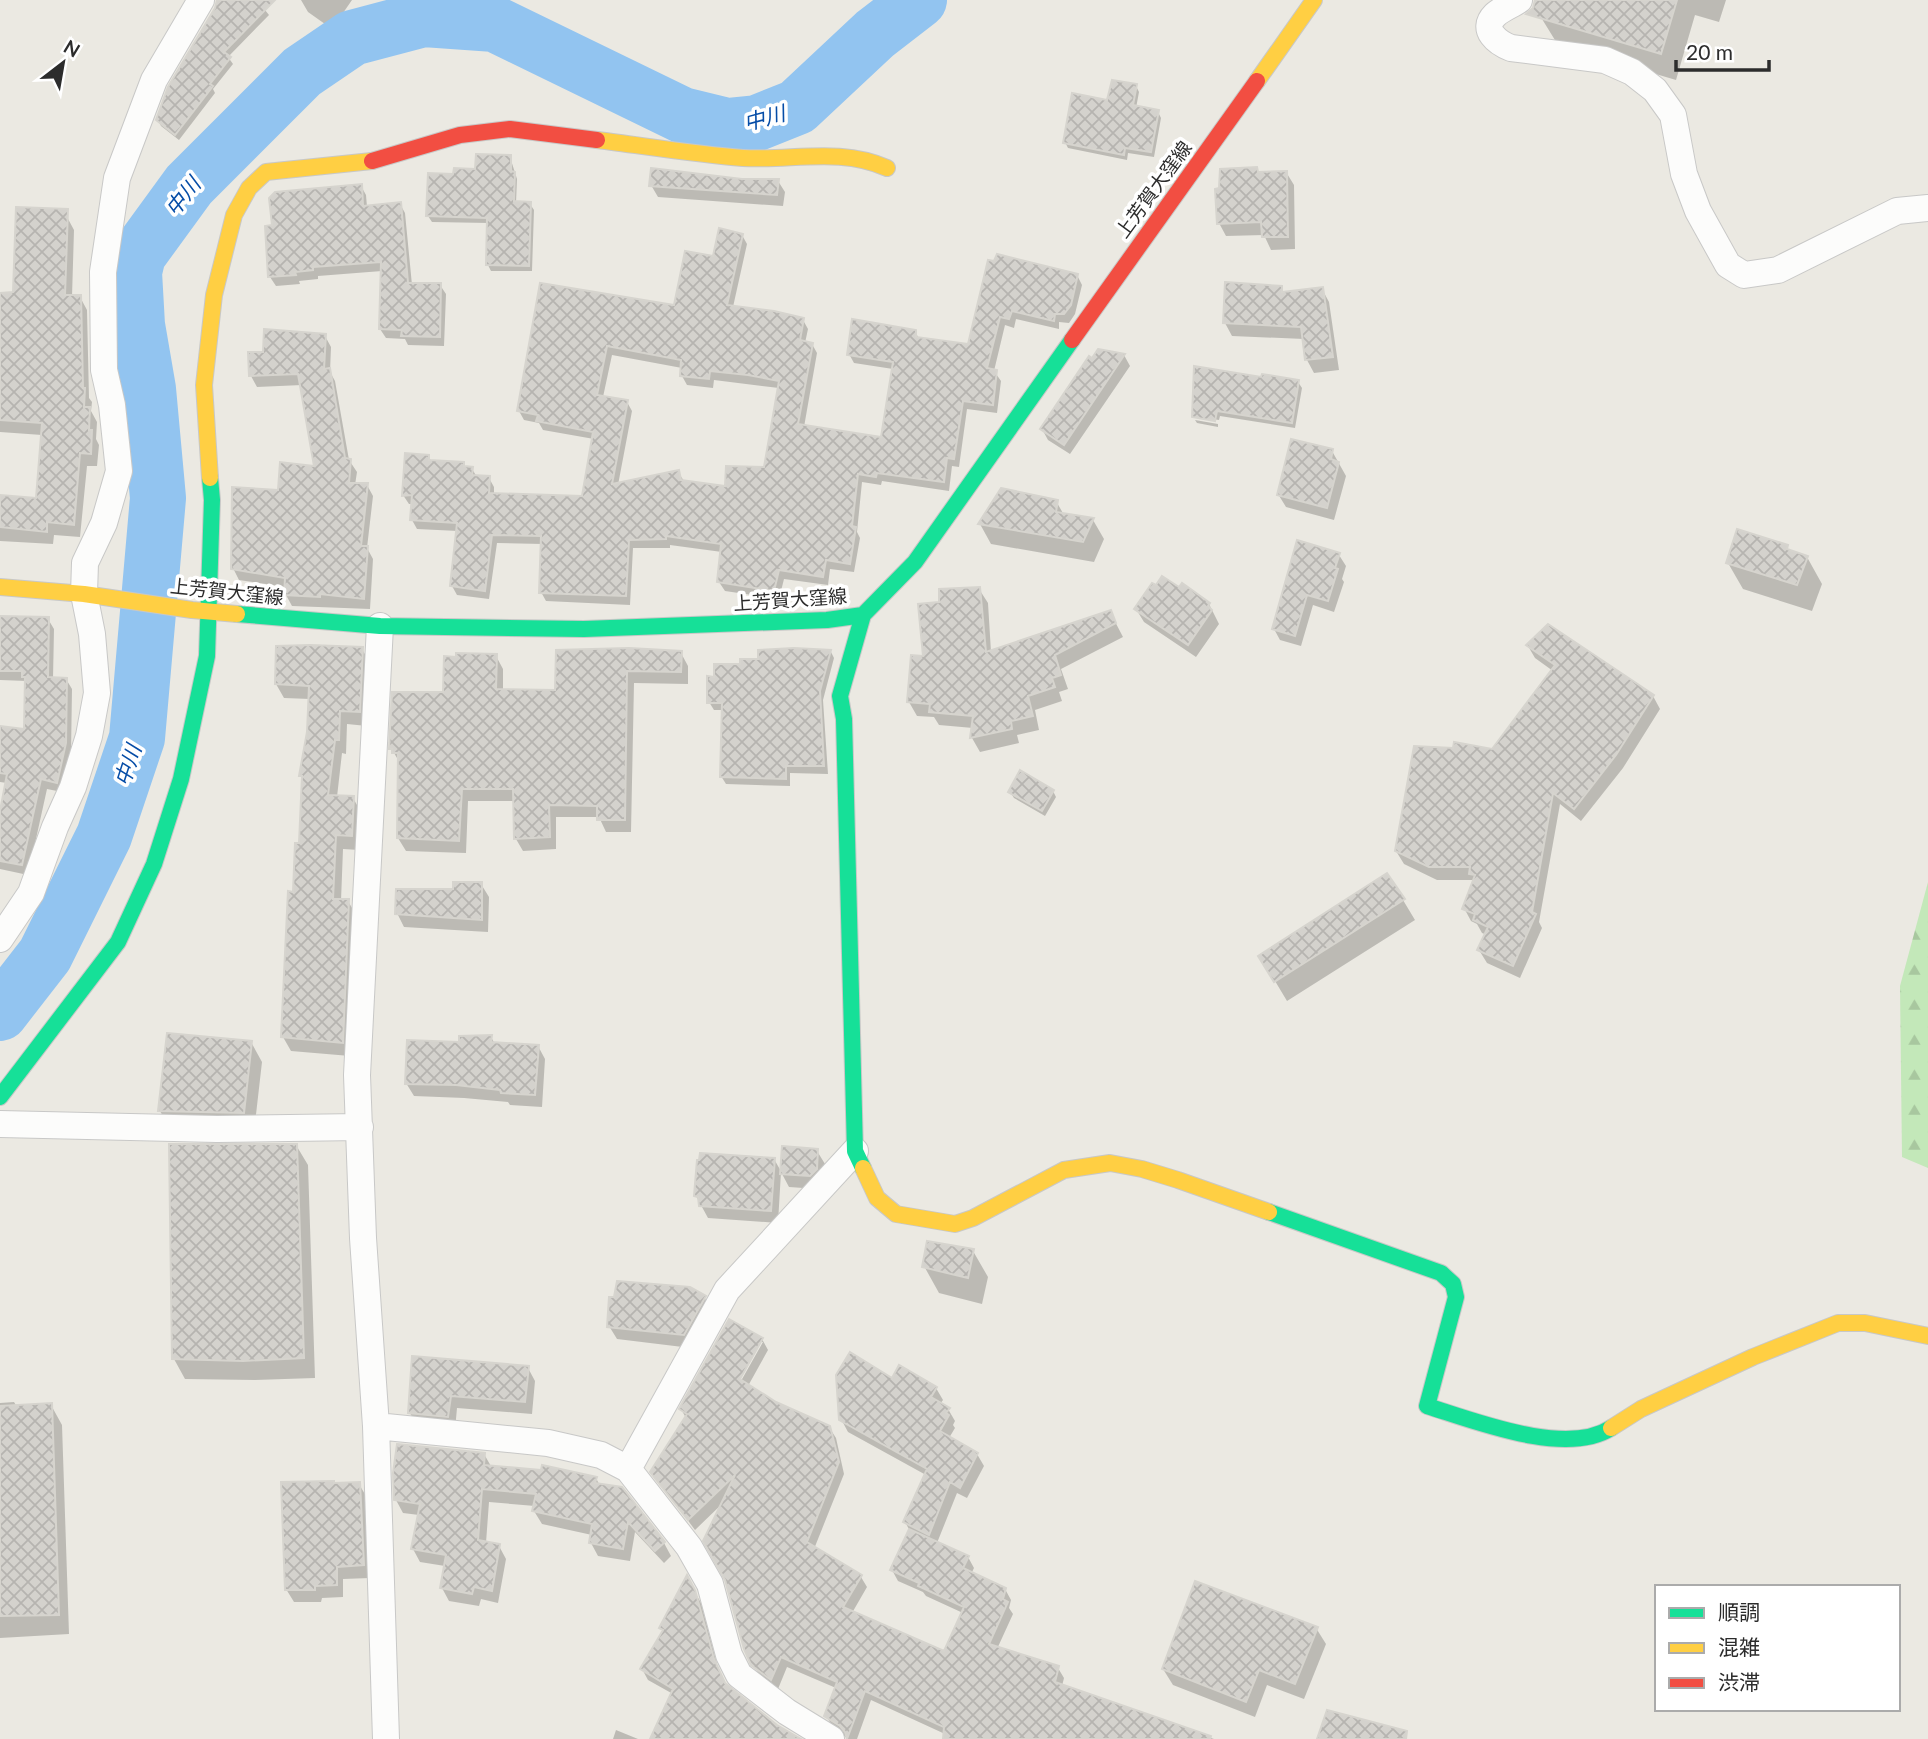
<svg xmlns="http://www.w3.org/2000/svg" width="1928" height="1739" font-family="Lato,'Noto Sans JP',sans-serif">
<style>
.forest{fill:url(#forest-firs)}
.shadow{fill:#0003;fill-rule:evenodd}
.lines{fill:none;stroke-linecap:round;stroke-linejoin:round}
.river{stroke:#92c4f0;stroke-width:56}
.building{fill:url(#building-cross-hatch);stroke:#d6d4ce;stroke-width:2;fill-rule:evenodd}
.street-casing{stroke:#c8c8c7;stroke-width:28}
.fast-casing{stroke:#c8c8c7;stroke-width:18}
.slow-casing{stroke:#c8c8c7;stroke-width:18}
.jam-casing{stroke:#c8c8c7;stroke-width:18}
.street{stroke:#fcfcfb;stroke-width:26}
.fast{stroke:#16e098;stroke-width:16}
.slow{stroke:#ffcf43;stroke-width:16}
.jam{stroke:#f24e42;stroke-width:16}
.labels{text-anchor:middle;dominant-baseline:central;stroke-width:7;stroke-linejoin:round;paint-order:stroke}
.street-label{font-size:19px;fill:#2c2c2c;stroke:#fff}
.water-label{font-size:21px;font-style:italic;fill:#064da7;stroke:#fff}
</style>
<defs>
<pattern id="forest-firs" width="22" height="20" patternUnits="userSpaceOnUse" patternTransform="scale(1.75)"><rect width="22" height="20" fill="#c3e8b9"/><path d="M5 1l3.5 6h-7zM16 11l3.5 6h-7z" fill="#a8c79f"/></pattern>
<pattern id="building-cross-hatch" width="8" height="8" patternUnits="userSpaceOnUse" patternTransform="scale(1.75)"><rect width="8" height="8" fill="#d4d2cd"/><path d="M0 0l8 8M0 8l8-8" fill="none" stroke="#b6b4b0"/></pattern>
</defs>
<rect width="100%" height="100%" fill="#ebe9e2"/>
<path class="forest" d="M1928 882V1168L1902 1157 1900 986Z"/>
<path class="shadow" d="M219 0H257L269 15 228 57 233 64 213 89 215 93 179 140 161 126 158 120Z
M301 0H352L332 29 308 12Z
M412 0H445L439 8Z
M1548 0H1726L1719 22 1695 15 1676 80 1558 45 1542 19Z
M1136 86 1139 92 1136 108 1158 112 1161 118 1154 157 1128 153 1127 160 1068 148 1065 142 1109 102Z
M510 157 517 179 516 203 530 204 534 210 532 271H491L488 265 489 223 432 222 428 216 455 175 477 170Z
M1257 169 1259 174 1286 172 1294 185 1295 249 1271 250 1264 235 1226 236 1219 223Z
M778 181 785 192 783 206 658 197 651 185Z
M361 186 366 195 367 207 400 204 405 213 412 285H440L446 294 444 346 408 345 405 339 386 338 380 329 382 271 318 276V279L299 281 300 284 276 286 270 277 267 228Z
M67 217 74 230 72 297H80L87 310 89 398 92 402 91 411 97 422 96 439 99 445 97 466H87L80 537 54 535 53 544 0 541V497L37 500 42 435 0 432V295L14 294Z
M742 235 747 244 733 307 803 320 808 329 805 343 812 344 817 353 804 427 882 439 893 369 854 363 849 354 915 331 919 339 969 346 990 262 1077 275 1082 285 1075 314 1069 323 1059 322V329L1016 319 1014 328 1005 325 994 371 1001 381 997 413 967 409 959 467 952 466 949 491 882 481 881 485 862 482 857 532 860 538 854 572 830 569 828 585 784 579 779 599 725 591 719 582 722 552 670 545V548H633L630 605 546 601 541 592 543 544 497 543 489 599 457 595 452 586 458 531 417 529 412 520 413 504H409L403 495 428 456 432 462 463 464 465 468 472 469 477 477 489 478 494 487V495L584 498 594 439 543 430 539 423 524 420 519 411 541 285 675 307 714 259ZM612 355 682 368V376L687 385 713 388 714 380 779 388 766 469 727 488 684 481 678 472 618 485 632 411 627 402 603 397Z
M1281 288 1285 294 1322 289 1329 302 1339 370 1314 373 1307 360 1304 339 1232 336 1225 323Z
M325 336 331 347 330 372 335 381 349 460 357 472 355 485H367L373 496 367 548 373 559 370 609 292 606 286 595V587L239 580 233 568 279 492 316 468 302 385 257 387 251 376 265 354Z
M1124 355 1130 366 1070 454 1048 440 1042 429Z
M1196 368 1263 379V376L1298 382 1302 388 1295 428 1220 416 1219 420 1195 416V418L1194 417Z
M1195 420 1218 424V427L1197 423Z
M1332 451 1346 476 1334 520 1286 507 1278 494Z
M1056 501 1064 515 1093 520 1104 539 1094 562 991 544 980 524Z
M1787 547 1790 552 1807 557 1822 584 1812 611 1743 589 1728 563Z
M1339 555 1346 566 1342 579 1344 582 1334 612 1313 605 1301 646 1280 640 1274 629Z
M979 589 988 603 991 652 1110 612 1123 637 1061 669 1068 689 1059 692 1062 701 1035 710 1039 730 1017 735 1019 743 980 752 972 738 973 728 939 725 934 717 917 716 909 702 925 658 941 604Z
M1209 604 1219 624 1196 657 1144 622 1136 609Z
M0 618 48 619 54 629 53 679H66L72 689 71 754 62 792 47 789 28 875 0 869V820L7 783 0 782V728L26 731 27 681 0 680Z
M1528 646 1653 696 1660 709 1623 768 1581 821 1560 804 1539 922 1542 928 1520 978 1487 963 1479 950 1487 935 1482 933 1477 924 1471 921 1464 908 1475 880H1437L1404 864 1396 851 1493 751 1553 671 1535 658Z
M362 649 370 663 367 726 347 724 346 754 342 753 337 797 353 798 361 812 359 850 343 849 341 901H348L356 915 350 1056 291 1051 283 1037 295 893 301 845 304 780 301 776 308 732 310 699 284 698 276 684Z
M830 650 834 658 823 700 828 774 790 773V786L726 784 721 776 723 710H714L709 702 716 679 742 666Z
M681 653 688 666V684L634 683 631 832H606L599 817H556V849L523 851 516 839 515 801H468L466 853 406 851 398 838 400 763 391 748 445 694 496 656 503 669V691L556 692Z
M1053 791 1056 797 1045 816 1014 798 1010 792Z
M481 884 489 897 488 932 404 927 397 913 455 891Z
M1403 900 1415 920 1287 1001 1272 976Z
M491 1037 495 1044 538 1046 545 1059 542 1107 510 1105 508 1102 464 1098 414 1096 406 1083 460 1044Z
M251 1042 262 1062 254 1132 171 1130 160 1111Z
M296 1145 308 1165 315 1378 255 1380 185 1379 174 1359Z
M817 1151 825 1164 824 1183 818 1189 789 1187 781 1172 778 1223 708 1218 696 1196 774 1159 782 1173Z
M973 1251 988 1277 982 1304 939 1293 924 1266Z
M704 1297 712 1310 691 1348 617 1339 609 1326Z
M762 1339 768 1350 748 1386 775 1403 829 1427 836 1438 844 1474 814 1549 861 1577 867 1587 852 1613 945 1653 963 1613 926 1596 923 1592 898 1581 892 1570 910 1531 905 1522 926 1475 848 1432 841 1419 892 1380 936 1388 943 1400 940 1404 948 1409 955 1421 953 1425 955 1428 949 1438 977 1454 984 1466 967 1498 957 1493 937 1543 968 1557 974 1568 971 1574 1005 1589 1011 1600 1009 1608 1013 1614 997 1649 1058 1668 1064 1678 1062 1686 1214 1739H945V1734L871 1700 857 1739H848L833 1727 826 1716 836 1688 787 1667 778 1689 760 1676 753 1664 723 1503 695 1530 652 1472 686 1418 681 1409ZM759 1342H763L737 1388 734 1386Z
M414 1358 528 1368 535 1381 532 1414 457 1408 455 1430 417 1426 410 1413Z
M14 1402 17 1407 51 1405 62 1425 69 1634 0 1638V1403Z
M484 1454 492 1468 596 1478 600 1486 664 1543 671 1556 664 1563 635 1532 630 1561 598 1556 591 1543 592 1535 542 1524 534 1511 535 1506 489 1502 486 1543 499 1546 506 1559 498 1603 481 1599 479 1606 449 1601 442 1588 445 1566 420 1562 413 1549 419 1515 403 1513 396 1500Z
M359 1484 366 1496 370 1578 343 1579V1597L322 1598 321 1602H294L286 1589Z
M687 1578 701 1603 719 1672 728 1689 776 1726 798 1739H652L673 1694 648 1680 642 1669 663 1632 661 1628Z
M1316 1628 1326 1644 1304 1699 1267 1685 1255 1717 1173 1685 1163 1669Z
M616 1730 638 1739H613Z"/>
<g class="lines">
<path class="river" d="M0 1013 45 955 104 836 137 738 158 498 148 389 137 325 134 272 138 255 189 185 302 72 352 38 424 19 495 24 682 115 727 126 757 123 797 107 875 34 919 0"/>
</g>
<path class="building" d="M217 0H275L224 52 231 57 210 84 213 86 175 135 156 120 168 87 215 8Z
M1535 0H1677L1661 54 1526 14 1533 8Z
M1112 80 1137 84 1133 105 1159 110 1151 152 1125 148 1124 155 1063 143 1072 93 1107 100Z
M476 154 511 155V171L515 172 514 201 531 202 529 266 486 265 487 218 426 216 428 173 453 174 454 168 475 169Z
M1257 167 1258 172 1287 171 1288 237H1262L1261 222 1217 224 1215 189 1219 188 1220 169Z
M651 168 742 179H779L777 195 649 186Z
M362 184 363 206 401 202 408 283H441L440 337 401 336 402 330 379 329 381 262 313 267V270L295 272 296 275 268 277 265 226 272 225 269 198 275 192Z
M16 207 68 209 65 295H81L83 388H85L84 407H90L89 430H92L91 454 80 453 74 525 47 522V532L0 527V495L36 498 42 423 0 420V293L13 292Z
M719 228 743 234 727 305 774 311 804 318 800 340 813 343 798 424 881 437 893 362 847 355 852 319 916 330V337L968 344 988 260 994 261 997 254 1078 274 1071 305 1064 314H1055L1054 321 1012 311 1009 319 1000 317 987 368 997 370 993 405 963 401 954 459 947 458 944 482 877 473 876 477 858 474 852 526 856 527 850 564 826 560 823 577 779 570 774 591 717 582 721 544 666 536V539L629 540 626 596 539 593 541 536 492 535 485 591 450 586 457 523 410 520 412 495 402 496 405 453 429 455V460L464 462V466L473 467 472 475 490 476 489 493 582 496 593 432 536 421 538 415 517 411 540 283 674 305 685 251 713 256ZM607 346 681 360 680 376 709 379 710 371 748 375 779 381 764 467 726 466 725 486 681 480 679 470 612 484 628 400 597 395Z
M1225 282 1282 286V292L1323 287 1333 357 1305 360 1301 327 1223 323Z
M264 329 326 334 324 369 330 368 345 458 351 459 349 483H368L361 546H368L364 599 320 594V597L284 595 285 578 231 569 232 487 278 490 280 462 314 466 298 374 249 376 248 352H263Z
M1098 349 1125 354 1064 445 1040 429 1089 356 1092 358Z
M1194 366 1261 377 1262 374 1299 380 1292 423 1217 411 1215 421 1192 417Z
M1291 439 1333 449 1331 459 1339 462 1327 508 1277 495Z
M1001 488 1058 500 1056 512 1094 518 1083 542 978 524Z
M1737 529 1788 545 1787 549 1808 556 1797 585 1726 563Z
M1297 540 1340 553 1335 568 1338 569 1328 601 1307 595 1295 636 1272 629Z
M1162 576 1179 587 1182 583 1210 603 1208 606 1212 610 1188 645 1134 609 1152 583 1156 585Z
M980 587 986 652 1111 610 1116 623 1055 655 1061 675 1052 678 1055 687 1028 696 1033 716 1011 721 1012 729 970 738 973 716 929 712 930 704 907 702 911 655 923 656 918 604 939 602V589Z
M0 616 49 617 48 677 67 678 66 743 57 783 41 779 22 865 0 861V811L7 774 0 773V726L24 729 25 677H22V671H0Z
M1548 624 1654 695 1616 755 1574 809 1553 793 1532 912 1536 914 1513 966 1477 950 1488 927 1473 920 1475 914 1462 909 1475 875 1469 874 1470 867H1429L1395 851 1414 746 1453 748 1454 742 1492 749 1555 665 1526 645Z
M310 645 363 647 360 712 340 711 339 740H335L328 795 354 796 352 836 336 835 333 899H349L343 1043 281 1037 288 891 293 892 295 843H299L302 776H299L307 732 309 686 275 684 276 646Z
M629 648 682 651 681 672 627 671 625 820H597V806L549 805 550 837 514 839 513 789H462L459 841 397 838 398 753H392V749H389L392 692H443L444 656 456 657V653L497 654 496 689 555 690 556 650Z
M794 648 831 650 820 691 824 766H786V779L720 777 722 703H707V676L714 677V664H740V659H758V650Z
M1020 770 1054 790 1042 811 1008 792Z
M1387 873 1405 899 1274 982 1258 956Z
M453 882H482V920L395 914 396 889H453Z
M167 1033 252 1041 244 1113 158 1111Z
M492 1035 491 1042 539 1045 535 1095 501 1093 500 1090 456 1085 405 1084 407 1040 459 1042V1036Z
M169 1144H297L304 1358 243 1361 172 1359Z
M782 1146 818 1149 817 1169 810 1176 780 1174Z
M700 1153 775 1158 771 1211 699 1206 698 1197 694 1196 697 1160H699Z
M927 1241 974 1249 968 1278 922 1267Z
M617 1281 690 1287 706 1296 684 1335 607 1327 609 1297H614Z
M729 1319 763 1338 740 1379 776 1402 830 1426 839 1462 807 1542 862 1575 843 1607 944 1651 964 1607 918 1586 919 1583 890 1570 909 1529 969 1556 963 1568 1006 1588 1003 1599 1008 1602 989 1644 1059 1666 1055 1682 1211 1736 1210 1739H943L944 1727 865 1691 847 1739 845 1732 840 1726 824 1716 837 1682 781 1657 771 1680 751 1665 744 1649 725 1580 703 1541 735 1475 688 1520 650 1472 687 1414 679 1409Z
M850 1352 892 1378 899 1365 937 1387 931 1397 950 1408 946 1413 949 1415 940 1431 978 1453 960 1488 950 1482 929 1535 903 1522 927 1469 839 1420 836 1375Z
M412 1356 529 1366 525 1402 451 1396 448 1417 408 1413Z
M52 1403 59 1615 0 1616V1406Z
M397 1444 485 1453 484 1465 541 1470 542 1465 597 1477 595 1483 622 1487 665 1542 655 1551 628 1522 623 1549 589 1543 592 1524 532 1511 536 1494 482 1489 478 1540 500 1544 492 1591 474 1587 472 1594 440 1588 446 1555 411 1549 420 1504 394 1500 393 1473Z
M334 1481V1483L360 1482 364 1565 337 1567V1585L315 1586V1590H285L281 1482Z
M687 1575 695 1590 714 1659 725 1683 777 1725 801 1739H650L673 1689 640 1669 663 1630 659 1628Z
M1195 1581 1318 1627 1295 1684 1259 1670 1246 1702 1162 1669Z
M1327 1710 1407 1731 1406 1739H1317Z"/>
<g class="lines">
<g class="street-casing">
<path id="street" d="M1519 0C1512 5 1501 9 1495 15 1480 30 1498 43 1511 48L1605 60 1632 72 1655 90 1673 115 1684 174 1698 211 1728 265 1744 275 1778 270 1897 211 1928 208
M380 626 357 1075 363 1238 376 1426 386 1739
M0 939 31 893 55 827 73 787 89 736 97 693 92 634 84 594 85 563 104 523 119 471 112 405 104 370 103 272 117 178 154 80 201 0
M0 1124 217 1129 360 1127
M376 1426 548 1443 601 1455 628 1469 689 1547 710 1584 729 1655 739 1675 787 1712 831 1739
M628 1469 727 1290 855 1151"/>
</g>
<g class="fast-casing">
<path id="fast" d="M237 614 380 626 584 629 827 620 863 615 915 562 1072 340
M863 615 840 696 844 719 855 1151 863 1168
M0 1097 118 942 154 864 181 779 207 656 212 500 210 478
M1269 1212 1441 1273 1453 1284 1456 1297 1427 1406C1475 1421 1566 1457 1611 1428"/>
</g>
<g class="slow-casing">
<path id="slow" d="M1257 81 1314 0
M597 140C645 146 694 154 743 158 791 161 841 147 887 168
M210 478 204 385 214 295 234 215 249 188 266 172 372 161
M0 587 84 594 192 610 237 614
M863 1168 877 1198 896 1214 955 1224 973 1218 1064 1170 1110 1163 1142 1169 1178 1180 1269 1212
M1611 1428 1641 1409 1753 1357 1838 1323H1865L1928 1336"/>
</g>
<g class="jam-casing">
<path id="jam" d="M372 161 460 135 510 129 597 140
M1072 340 1257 81"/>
</g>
<use href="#street" class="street"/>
<use href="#fast" class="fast"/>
<use href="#slow" class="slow"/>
<use href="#jam" class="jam"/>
</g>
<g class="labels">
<g class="street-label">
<text transform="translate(1153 189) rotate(-54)">上芳賀大窪線</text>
<text transform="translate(227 591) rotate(6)">上芳賀大窪線</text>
<text transform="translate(790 599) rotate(-4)">上芳賀大窪線</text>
</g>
<g class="water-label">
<text transform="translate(764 117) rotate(-15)">中川</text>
<text transform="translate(182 196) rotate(-51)">中川</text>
<text transform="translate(127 765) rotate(-72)">中川</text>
</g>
</g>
<rect x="1655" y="1585" width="245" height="126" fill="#ffffff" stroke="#ababab" stroke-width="2"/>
<rect x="1669" y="1608" width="35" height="10" fill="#16e098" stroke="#ababab" stroke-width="2"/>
<text x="1718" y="1620" font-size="21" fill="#2c2c2c">順調</text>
<rect x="1669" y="1643" width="35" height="10" fill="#ffcf43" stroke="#ababab" stroke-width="2"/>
<text x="1718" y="1655" font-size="21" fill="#2c2c2c">混雑</text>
<rect x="1669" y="1678" width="35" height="10" fill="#f24e42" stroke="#ababab" stroke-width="2"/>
<text x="1718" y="1690" font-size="21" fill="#2c2c2c">渋滞</text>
<g transform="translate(63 63) rotate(31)" stroke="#ffffff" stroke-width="5" paint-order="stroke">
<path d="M0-5L12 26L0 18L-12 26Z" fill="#2c2c2c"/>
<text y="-10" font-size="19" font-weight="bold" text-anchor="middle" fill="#2c2c2c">N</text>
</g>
<path d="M1676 60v10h93v-10" fill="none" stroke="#2c2c2c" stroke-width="3.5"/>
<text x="1686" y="60" font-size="21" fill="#2c2c2c" stroke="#ffffff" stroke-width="5" paint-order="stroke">20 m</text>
</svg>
